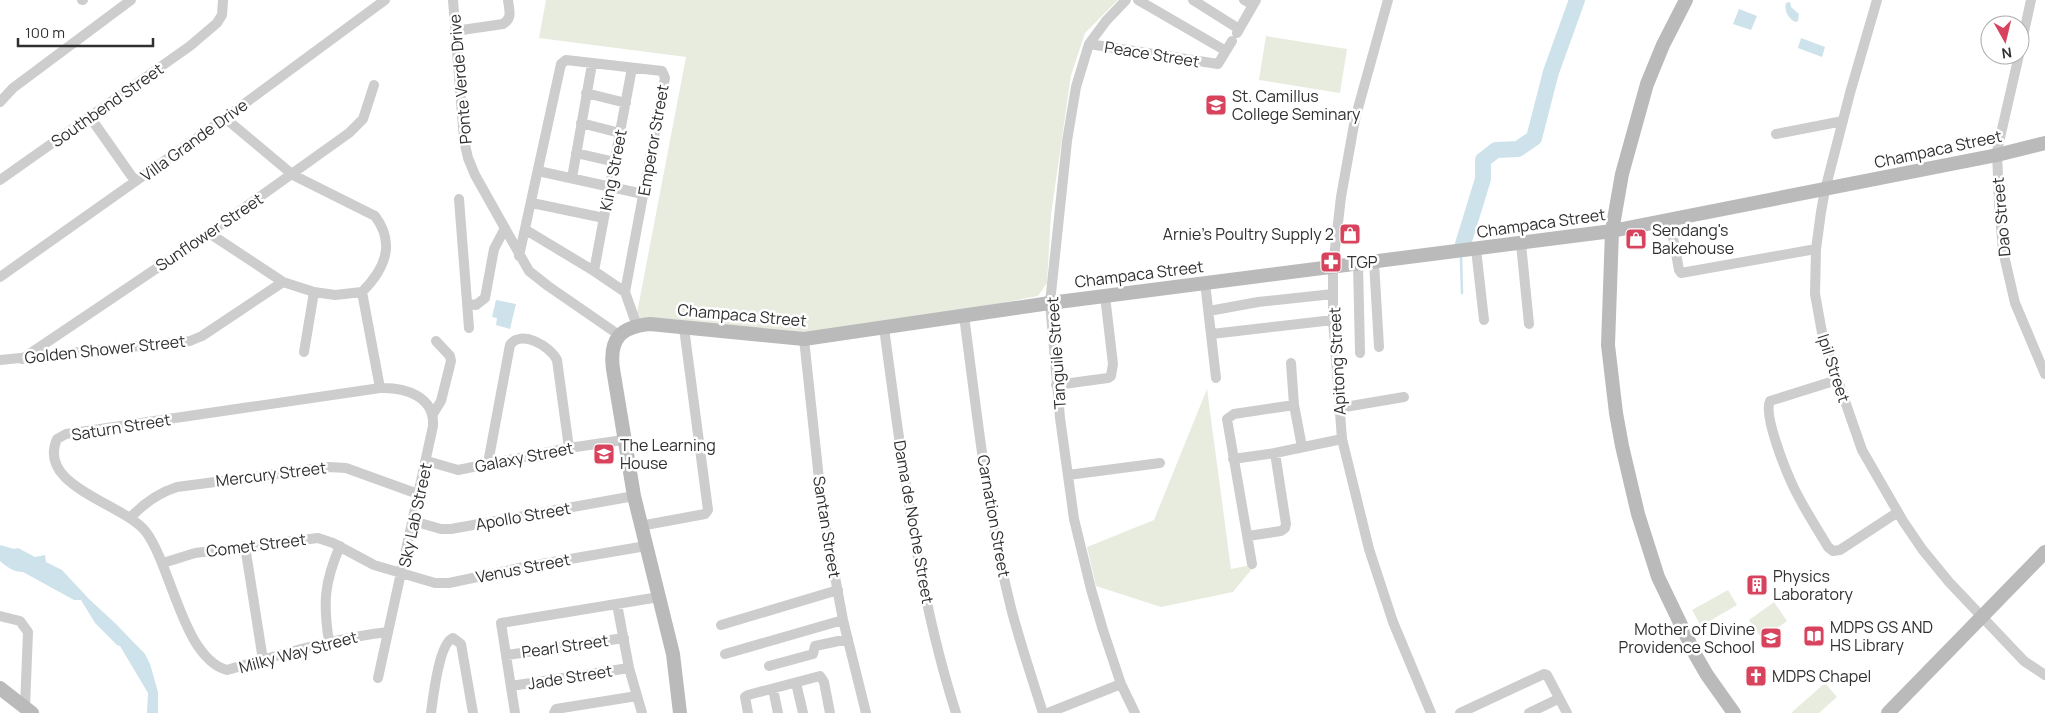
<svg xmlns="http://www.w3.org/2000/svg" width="2045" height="713" font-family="Manrope,sans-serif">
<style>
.green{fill:#e7ecdf}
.water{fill:#cde2ea}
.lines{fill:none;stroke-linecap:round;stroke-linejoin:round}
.stream{stroke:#cde2ea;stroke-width:2.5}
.river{stroke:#cde2ea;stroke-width:16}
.street{stroke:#cdcdcd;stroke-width:10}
.secondary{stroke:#bababa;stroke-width:14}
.labels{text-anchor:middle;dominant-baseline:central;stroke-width:5;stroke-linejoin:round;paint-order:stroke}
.street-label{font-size:16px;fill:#303030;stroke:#fff}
.poi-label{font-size:16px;fill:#303030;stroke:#fff;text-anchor:start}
</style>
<rect width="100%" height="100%" fill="#fff"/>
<path class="green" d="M546 0H1118L1085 33 1071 75 1051 215 1047 283 1038 296 964 310 798 334 674 320 640 321 637 313 686 57 539 38Z
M1266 36 1347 49 1340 93 1259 80Z
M1207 389 1231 569 1256 564 1233 592 1161 607 1096 586 1087 547 1154 520Z
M1728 590 1737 605 1701 626 1692 610Z
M1774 602 1787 621 1762 639 1749 620Z
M1825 683 1837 697 1819 713H1791Z"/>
<path class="water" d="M1790 2 1791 7 1799 14 1798 21 1796 22C1788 19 1784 10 1786 3Z
M1739 9 1757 16 1751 30 1733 24Z
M1801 38 1825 47 1822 57 1798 48Z
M496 300 516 304 510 329 496 325 497 318 492 317Z
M0 545 14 549 18 548 35 557 45 555 46 562 62 570 89 599 115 623 145 654 150 664 158 692V713H147L148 693 120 646 117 645 95 623 81 600H74L23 572C13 572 7 567 0 561Z"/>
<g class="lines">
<path class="stream" d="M1461 258 1462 293"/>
<path class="river" d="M1463 244 1483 179V160L1496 150 1518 149 1534 138 1551 72 1577 0"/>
<path class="street" d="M82 0H83
M453 0 464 140 468 158 475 175 529 271 548 286 619 335
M1126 0 1106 21 1089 44 1076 87 1067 141 1050 303 1060 418 1074 519 1091 589 1103 630 1121 684 1135 713
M1138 0 1226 51
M1193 0 1239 29
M1244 0 1253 5
M1388 0 1355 119 1341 197 1333 266V320L1342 439 1369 549 1393 622 1431 713
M1877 0 1850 93 1825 190 1821 212 1816 249 1815 294 1823 338 1862 450 1903 521 1922 549 1949 582 2024 661 2045 675
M455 31 503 24C513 18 509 10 508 0
M1237 33 1256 0
M1089 44 1218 64 1232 41
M2020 50 2031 0
M2019 55 1997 151 1999 203 2003 251 2015 303 2045 374
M586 93 626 103
M0 102 13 88 131 0
M90 117 135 181
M581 123 620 133
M1776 134 1843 121
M576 153 615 162
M538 171 643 194
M572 178 592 64
M0 180 190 46 217 23 222 15 223 0
M459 199 469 328
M532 203 604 218
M1670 220 1679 270 1681 273 1816 249
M526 230 594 271 625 292
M209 233 283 282 314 292 335 295 362 292C385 269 396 244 375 216L293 175 225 118
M1521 244 1529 324
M1476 249 1484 320
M519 256 561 64 566 60 662 71 665 78 625 292 637 326
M1374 262 1379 347
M1358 263 1360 353
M594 271 632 68
M0 277 225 118 385 0
M1206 291 1216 378
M362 292 380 388
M468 304 476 305 485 298 494 249 505 228
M1209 311 1258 302 1333 294
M964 316C977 413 987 512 1011 608 1020 643 1032 678 1043 713
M884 328C902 458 916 588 956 713
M1212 334 1333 320
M804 339 822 507 843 620 866 713
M304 352 314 292
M22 359 209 233 349 133 363 119 374 85
M0 360 190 341 202 336 283 282
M1291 363 1294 405 1302 447
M1837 380 1770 401C1763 415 1786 471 1793 486 1803 507 1816 527 1828 547L1833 551 1840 550 1898 512
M1056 385 1108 378 1111 376 1113 364 1105 296
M1339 408 1404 397
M433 414 441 401 451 361 450 356 436 341
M1233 459 1275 453 1342 439
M427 461 458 470 569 448 623 440
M488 463 510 345C521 329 550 346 557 360L569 448
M1068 475 1160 463
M130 518C144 503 158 493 177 487L329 467 346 468 418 494
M413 521 441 529H451L634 496
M640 526 705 514 708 510 684 328
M1248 536 1281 531 1285 528 1286 524 1275 453
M245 546 263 660
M163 563 195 553 318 538 333 543 374 565 435 583H449L529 566 646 546
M1252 564 1227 419 1234 414 1294 405
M617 604 629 668 642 713
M0 616 20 621 28 632 25 707
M721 625 838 590
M329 642C323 603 324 583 340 546
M725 654 843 620
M507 655 624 638
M769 666 813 654 815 646 848 639
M378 678 433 426C435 396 404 387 380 388L66 434 57 439C36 487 124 503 146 532 172 567 183 658 227 670 280 655 334 638 388 632
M796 683 803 713
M511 686 629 668
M773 689 778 713
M431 713C433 698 439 643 453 638L461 644 473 713
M515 713 501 623 659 597
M554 713 556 709 637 696
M748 713 745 697 748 695 820 676 824 682 830 713
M1048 713 1121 684
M1460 713 1544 674 1547 675 1567 713
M1529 713 1558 699"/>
<path class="secondary" d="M1686 0 1663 45 1647 84 1622 174 1612 231 1608 345 1616 413 1622 446 1638 514 1658 577 1696 656 1707 675 1734 713
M0 688 32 713
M680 713 673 654 634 496 613 369C609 339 620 327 650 324L804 339 1050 303 1612 231 1997 155 2045 143
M1888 713 2045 552"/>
</g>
<defs>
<g id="university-square" transform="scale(1.125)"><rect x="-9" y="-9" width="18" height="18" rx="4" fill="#d7425d" stroke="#fff"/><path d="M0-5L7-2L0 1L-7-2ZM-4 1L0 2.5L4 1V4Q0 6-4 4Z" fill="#fff"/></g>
<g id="shop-square" transform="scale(1.125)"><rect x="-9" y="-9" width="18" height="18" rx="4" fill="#d7425d" stroke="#fff"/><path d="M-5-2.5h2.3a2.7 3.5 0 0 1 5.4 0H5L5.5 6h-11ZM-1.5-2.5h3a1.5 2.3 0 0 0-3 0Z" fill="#fff"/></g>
<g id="pharmacy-square" transform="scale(1.125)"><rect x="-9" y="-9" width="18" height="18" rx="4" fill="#d7425d" stroke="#fff"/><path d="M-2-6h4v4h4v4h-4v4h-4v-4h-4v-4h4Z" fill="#fff"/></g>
<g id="school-square" transform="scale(1.125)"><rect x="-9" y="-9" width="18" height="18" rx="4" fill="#d7425d" stroke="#fff"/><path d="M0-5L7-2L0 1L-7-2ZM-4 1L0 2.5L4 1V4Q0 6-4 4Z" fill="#fff"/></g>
<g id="building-square" transform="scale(1.125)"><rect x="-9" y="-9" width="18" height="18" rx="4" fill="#d7425d" stroke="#fff"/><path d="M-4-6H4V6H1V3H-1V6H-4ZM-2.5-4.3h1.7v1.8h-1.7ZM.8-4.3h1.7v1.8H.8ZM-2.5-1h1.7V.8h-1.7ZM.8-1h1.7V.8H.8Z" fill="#fff"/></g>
<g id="library-square" transform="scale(1.125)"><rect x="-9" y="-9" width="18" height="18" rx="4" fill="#d7425d" stroke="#fff"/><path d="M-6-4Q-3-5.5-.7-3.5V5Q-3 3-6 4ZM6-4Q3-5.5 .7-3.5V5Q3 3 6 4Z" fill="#fff"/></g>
<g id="church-square" transform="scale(1.125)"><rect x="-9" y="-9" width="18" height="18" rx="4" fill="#d7425d" stroke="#fff"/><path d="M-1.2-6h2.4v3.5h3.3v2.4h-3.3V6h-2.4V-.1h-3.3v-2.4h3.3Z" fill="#fff"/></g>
</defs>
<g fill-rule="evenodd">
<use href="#university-square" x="1216" y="105"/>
<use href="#shop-square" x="1350" y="234"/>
<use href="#shop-square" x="1636" y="239"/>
<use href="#pharmacy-square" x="1331" y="262"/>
<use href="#school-square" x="604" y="454"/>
<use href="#building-square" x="1757" y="585"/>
<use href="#library-square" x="1814" y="636"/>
<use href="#school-square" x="1771" y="638"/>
<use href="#church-square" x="1756" y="676"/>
</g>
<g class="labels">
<g class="street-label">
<text transform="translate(1152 54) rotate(9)">Peace Street</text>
<text transform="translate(460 79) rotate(-95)">Ponte Verde Drive</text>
<text transform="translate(107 105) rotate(-35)">Southbend Street</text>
<text transform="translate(194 140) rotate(-36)">Villa Grande Drive</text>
<text transform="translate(653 140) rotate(-80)">Emperor Street</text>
<text transform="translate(1938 149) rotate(-12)">Champaca Street</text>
<text transform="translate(613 170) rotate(-79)">King Street</text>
<text transform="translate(2001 217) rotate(-95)">Dao Street</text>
<text transform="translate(1541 223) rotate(-8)">Champaca Street</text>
<text transform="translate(209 232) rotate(-34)">Sunflower Street</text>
<text transform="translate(1139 274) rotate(-7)">Champaca Street</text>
<text transform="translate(742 315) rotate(5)">Champaca Street</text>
<text transform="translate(105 349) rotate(-6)">Golden Shower Street</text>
<text transform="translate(1056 353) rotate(-94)">Tanguile Street</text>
<text transform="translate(1337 361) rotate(-93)">Apitong Street</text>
<text transform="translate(1834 368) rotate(72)">Ipil Street</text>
<text transform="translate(121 427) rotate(-9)">Saturn Street</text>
<text transform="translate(524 457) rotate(-11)">Galaxy Street</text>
<text transform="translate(271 474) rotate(-7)">Mercury Street</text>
<text transform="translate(415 515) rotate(-78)">Sky Lab Street</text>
<text transform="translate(523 516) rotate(-10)">Apollo Street</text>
<text transform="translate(994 516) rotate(80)">Carnation Street</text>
<text transform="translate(914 522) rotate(80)">Dama de Noche Street</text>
<text transform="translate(827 527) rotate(81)">Santan Street</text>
<text transform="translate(256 545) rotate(-7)">Comet Street</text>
<text transform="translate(523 568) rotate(-11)">Venus Street</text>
<text transform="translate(565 646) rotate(-8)">Pearl Street</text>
<text transform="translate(298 652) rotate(-15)">Milky Way Street</text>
<text transform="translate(570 677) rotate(-9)">Jade Street</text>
</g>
<g class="poi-label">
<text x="1232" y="96">St. Camillus<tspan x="1232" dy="18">College Seminary</tspan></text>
<text x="1652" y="230">Sendang's<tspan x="1652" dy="18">Bakehouse</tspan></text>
<text x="1334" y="234" text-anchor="end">Arnie's Poultry Supply 2</text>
<text x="1347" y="262">TGP</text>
<text x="620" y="445">The Learning<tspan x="620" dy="18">House</tspan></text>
<text x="1773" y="576">Physics<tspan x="1773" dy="18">Laboratory</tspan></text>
<text x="1830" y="627">MDPS GS AND<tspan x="1830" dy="18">HS Library</tspan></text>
<text x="1755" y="629" text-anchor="end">Mother of Divine<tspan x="1755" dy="18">Providence School</tspan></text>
<text x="1772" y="676">MDPS Chapel</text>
</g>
</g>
<g transform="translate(2005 40) rotate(172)"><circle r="24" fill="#ffffff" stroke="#acacac"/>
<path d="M0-4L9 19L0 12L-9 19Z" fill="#d7425d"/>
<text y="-8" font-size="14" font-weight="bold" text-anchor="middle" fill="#303030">N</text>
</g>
<path d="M18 38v8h135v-8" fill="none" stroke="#303030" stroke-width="2.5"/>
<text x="25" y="38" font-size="15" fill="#303030" stroke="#ffffff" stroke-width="4" paint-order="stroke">100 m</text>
</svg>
